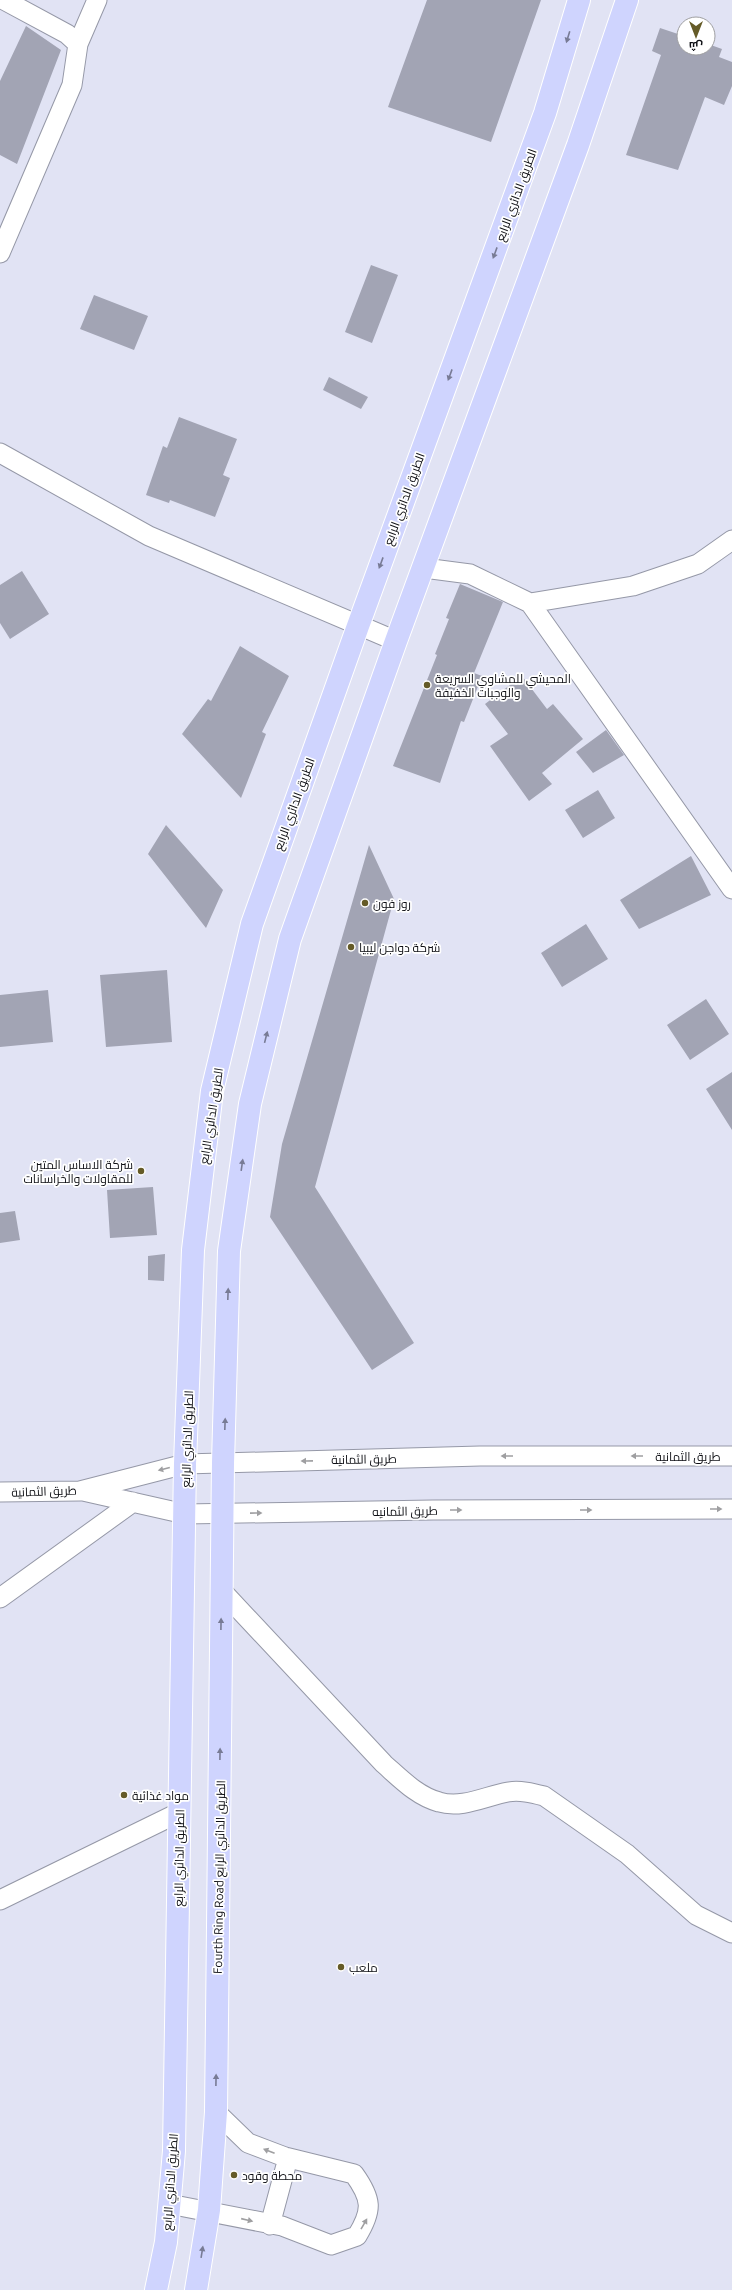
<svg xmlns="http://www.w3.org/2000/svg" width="732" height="2290" font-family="Ubuntu,Cairo,sans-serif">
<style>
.building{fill:#a2a4b4}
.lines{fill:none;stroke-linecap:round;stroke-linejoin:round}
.minor-casing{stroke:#9598a7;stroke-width:21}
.major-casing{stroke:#fff;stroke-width:24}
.minor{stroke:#fff;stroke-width:19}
.major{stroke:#cfd4fe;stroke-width:22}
.oneway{fill:#787b95}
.oneway2{fill:#9f9fa1}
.poi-dot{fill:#655b27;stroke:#fff;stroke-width:1.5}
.labels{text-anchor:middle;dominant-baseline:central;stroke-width:3.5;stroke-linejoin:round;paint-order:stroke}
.street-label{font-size:12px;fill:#0e0f14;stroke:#fff}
.poi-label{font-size:12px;fill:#0e0f14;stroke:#fff;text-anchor:start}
</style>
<rect width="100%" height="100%" fill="#e1e3f4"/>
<path class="building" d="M427 0H541L491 142 388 107Z
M26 26 61 50 17 164 0 155V81Z
M660 28 684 36V48H708V44L722 49 719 57 732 62V86L724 105 705 97 678 170 626 155 661 55 652 51Z
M371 265 398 275 372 343 345 332Z
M94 295 148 316 134 350 80 329Z
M329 377 368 397 361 409 323 390Z
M179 417 237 439 223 475 230 478 215 517 170 500 169 503 146 495 163 446 167 448Z
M22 571 49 614 10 639 0 623V585Z
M460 584 503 602 474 673 482 676 464 722 461 721 440 783 393 766 437 655 435 654 449 619 446 618Z
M240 646 289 676 262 732 266 734 241 798 182 734 208 699 211 701Z
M522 676 547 709 553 704 583 739 542 773 552 784 529 801 490 746 508 734 485 704Z
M606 730 624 755 593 773 576 752Z
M598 790 615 818 583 838 565 810Z
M166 825 223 890 206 928 148 854Z
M369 845 394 899 315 1187 414 1343 372 1370 270 1217 282 1144Z
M691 856 711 895 639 929 620 900Z
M586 924 608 959 562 987 541 953Z
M167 970 172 1042 106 1047 100 975Z
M48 990 53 1042 0 1047V995Z
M706 999 729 1034 690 1060 667 1025Z
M732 1072V1130L706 1089Z
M153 1187 157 1235 110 1238 107 1190Z
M15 1211 20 1240 0 1243V1213Z
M165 1254 164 1281 148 1280V1256Z"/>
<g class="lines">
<g class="minor-casing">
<path id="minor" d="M78 44 97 0
M0 253 72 85 78 44 67 34 4 0
M0 453 149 536 396 641
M424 568 470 574 530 603 633 586 698 564 732 540
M530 603 732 889
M83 1491 185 1514 433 1510 732 1509
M0 1492 80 1491 185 1464 480 1456H732
M222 1591 384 1764C401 1779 417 1796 439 1802 462 1809 486 1796 508 1792 520 1790 532 1793 544 1796L627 1854 696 1915 732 1933
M0 1598 133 1502
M0 1900 180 1812
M169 2204 282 2226 331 2245 357 2236C373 2210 372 2199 354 2174L285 2157 248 2143 216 2112
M270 2225 288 2158"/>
</g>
<g class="major-casing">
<path id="major" d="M156 2290 166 2242 174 2151 185 1464 193 1250 212 1091 252 924 358 626 545 113 579 0
M196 2290 209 2210 216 2112 223 1463 229 1251 250 1104 290 939 396 641 578 145 627 0"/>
</g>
<use href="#minor" class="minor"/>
<use href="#major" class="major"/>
</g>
<defs><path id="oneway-solid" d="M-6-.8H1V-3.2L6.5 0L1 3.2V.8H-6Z"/></defs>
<g class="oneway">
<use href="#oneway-solid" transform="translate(568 37) rotate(107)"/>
<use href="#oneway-solid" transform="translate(495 253) rotate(110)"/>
<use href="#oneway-solid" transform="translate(450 375) rotate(110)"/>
<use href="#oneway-solid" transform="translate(381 563) rotate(110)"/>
<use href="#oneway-solid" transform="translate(266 1037) rotate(-76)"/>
<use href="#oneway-solid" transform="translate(242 1165) rotate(-82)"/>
<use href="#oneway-solid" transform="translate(228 1294) rotate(-88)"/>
<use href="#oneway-solid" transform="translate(225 1424) rotate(-88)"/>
<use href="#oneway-solid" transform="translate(221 1624) rotate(-89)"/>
<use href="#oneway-solid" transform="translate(220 1754) rotate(-89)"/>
<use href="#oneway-solid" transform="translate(216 2080) rotate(-89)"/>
<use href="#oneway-solid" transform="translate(202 2252) rotate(-81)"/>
</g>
<g class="oneway2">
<use href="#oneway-solid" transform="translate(507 1456) rotate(180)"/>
<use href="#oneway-solid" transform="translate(637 1456) rotate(180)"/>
<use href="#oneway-solid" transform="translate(307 1461) rotate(179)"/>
<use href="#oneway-solid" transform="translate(164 1469) rotate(166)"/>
<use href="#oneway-solid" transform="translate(716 1509)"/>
<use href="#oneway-solid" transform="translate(456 1510)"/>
<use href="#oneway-solid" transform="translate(586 1510)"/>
<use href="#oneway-solid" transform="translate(256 1513) rotate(-1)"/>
<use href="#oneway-solid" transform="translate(269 2151) rotate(-159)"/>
<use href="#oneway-solid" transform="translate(247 2220) rotate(13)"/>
<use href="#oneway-solid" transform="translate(364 2224) rotate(-60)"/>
</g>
<g class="poi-dot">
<circle cx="427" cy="685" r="4"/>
<circle cx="365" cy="903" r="4"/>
<circle cx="351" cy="947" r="4"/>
<circle cx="141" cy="1171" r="4"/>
<circle cx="124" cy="1795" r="4"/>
<circle cx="341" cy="1967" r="4"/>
<circle cx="234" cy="2175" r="4"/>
</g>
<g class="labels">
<g class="street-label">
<text transform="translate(516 195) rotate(-70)">الطريق الدائري الرابع</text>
<text transform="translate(404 499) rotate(-70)">الطريق الدائري الرابع</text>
<text transform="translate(294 804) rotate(-70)">الطريق الدائري الرابع</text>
<text transform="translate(211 1116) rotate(-81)">الطريق الدائري الرابع</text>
<text transform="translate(187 1439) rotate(-88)">الطريق الدائري الرابع</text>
<text x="688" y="1456">طريق الثمانية</text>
<text transform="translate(364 1459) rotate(-1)">طريق الثمانية</text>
<text transform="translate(44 1491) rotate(-2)">طريق الثمانية</text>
<text transform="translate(405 1511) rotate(-1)">طريق الثمانيه</text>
<text transform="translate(179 1858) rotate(-89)">الطريق الدائري الرابع</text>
<text transform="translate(219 1877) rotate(-89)">Fourth Ring Road الطريق الدائري الرابع</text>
<text transform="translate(170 2182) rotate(-86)">الطريق الدائري الرابع</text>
</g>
<g class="poi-label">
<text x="435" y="678">المحيشي للمشاوي السريعة<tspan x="435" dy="14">والوجبات الخفيفة</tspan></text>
<text x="373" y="903">روز فون</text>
<text x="359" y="947">شركة دواجن ليبيا</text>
<text x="133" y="1164" text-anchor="end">شركة الاساس المتين<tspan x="133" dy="14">للمقاولات والخراسانات</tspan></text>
<text x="132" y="1795">مواد غذائية</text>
<text x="349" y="1967">ملعب</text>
<text x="242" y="2175">محطة وقود</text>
</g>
</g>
<g transform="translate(696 36) rotate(180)"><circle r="19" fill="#ffffff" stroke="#9f9fa1"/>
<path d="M0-3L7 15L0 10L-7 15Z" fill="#655b27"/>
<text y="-6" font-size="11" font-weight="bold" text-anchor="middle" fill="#0e0f14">ش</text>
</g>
</svg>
